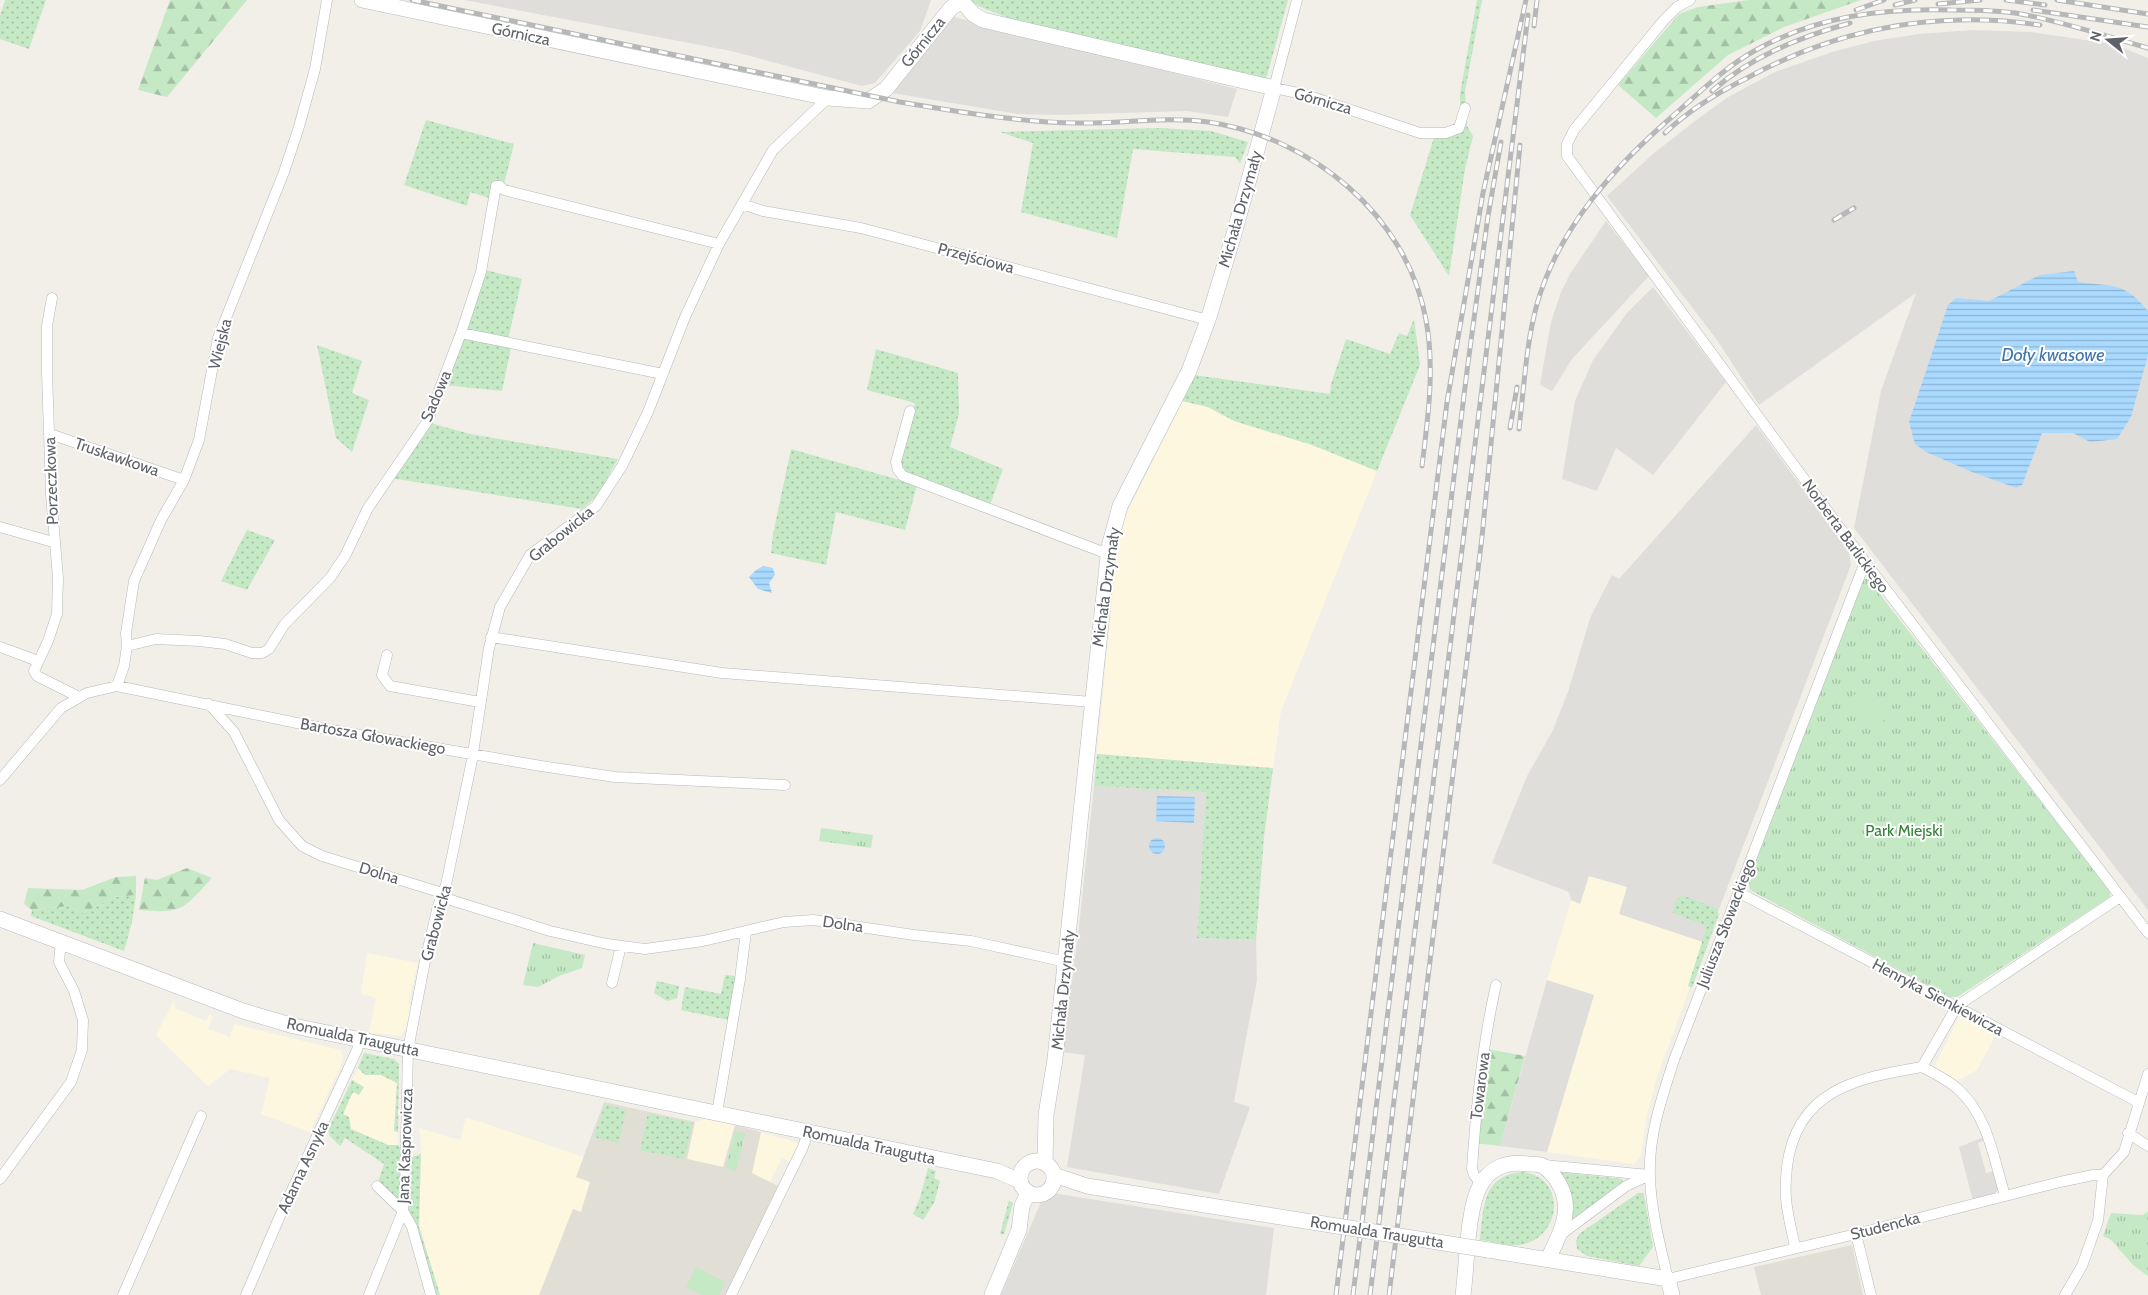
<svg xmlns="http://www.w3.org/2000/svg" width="2148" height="1295" font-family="Cabin,sans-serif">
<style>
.commercial{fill:#fef7e0}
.industrial{fill:#e0deda}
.education{fill:#e1ded6}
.grass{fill:url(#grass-dots)}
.forest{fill:url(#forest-firs)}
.park{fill:url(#park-tufts)}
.pitch{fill:#c5e8c5}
.water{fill:url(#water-rules)}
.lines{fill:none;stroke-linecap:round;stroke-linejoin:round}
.street-casing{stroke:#b5b8bc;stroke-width:11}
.secondary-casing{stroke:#b6babf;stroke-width:16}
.street{stroke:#fff;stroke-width:10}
.secondary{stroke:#fff;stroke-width:15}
.rail-casing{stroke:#b6b7b8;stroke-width:5}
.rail{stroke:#fff;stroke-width:3;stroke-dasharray:9;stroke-linecap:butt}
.secondary-bridge-casing{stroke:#b6babf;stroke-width:16;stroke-linecap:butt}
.secondary-bridge{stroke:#fff;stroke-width:15}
.labels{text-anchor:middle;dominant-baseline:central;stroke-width:4;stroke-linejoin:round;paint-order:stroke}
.street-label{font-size:16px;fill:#5f6368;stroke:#fff}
.park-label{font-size:16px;fill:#348238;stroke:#fff}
.water-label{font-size:18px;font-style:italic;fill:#4174aa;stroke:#fff}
</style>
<defs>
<pattern id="grass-dots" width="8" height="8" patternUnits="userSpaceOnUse" patternTransform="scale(1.25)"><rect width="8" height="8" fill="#c5e8c5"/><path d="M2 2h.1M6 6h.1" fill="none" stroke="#a3c0a4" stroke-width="1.8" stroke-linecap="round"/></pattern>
<pattern id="forest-firs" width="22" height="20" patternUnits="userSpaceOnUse" patternTransform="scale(1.25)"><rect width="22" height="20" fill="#c5e8c5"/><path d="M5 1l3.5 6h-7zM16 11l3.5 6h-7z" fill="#a3c0a4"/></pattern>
<pattern id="park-tufts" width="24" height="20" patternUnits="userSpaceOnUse" patternTransform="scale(1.25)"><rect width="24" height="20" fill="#c5e8c5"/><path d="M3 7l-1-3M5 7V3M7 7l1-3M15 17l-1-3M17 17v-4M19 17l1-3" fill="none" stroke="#a3c0a4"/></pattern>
<pattern id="water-rules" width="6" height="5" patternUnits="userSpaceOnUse" patternTransform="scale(1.25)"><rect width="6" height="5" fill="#aadaff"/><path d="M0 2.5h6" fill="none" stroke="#8eb4d2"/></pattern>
</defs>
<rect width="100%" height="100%" fill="#f1efe8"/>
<path class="commercial" d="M1182 401 1208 407 1234 421 1312 445 1377 471 1281 711 1273 768 1097 754 1119 530Z
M1588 876 1628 887 1620 914 1706 943 1657 1077 1647 1115 1641 1156 1634 1164 1547 1152 1594 995 1547 980 1571 900 1580 903Z
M367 953 418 963 408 1004 412 1006 407 1029H405L401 1036 369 1032 376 998 361 994Z
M174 1000 175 1008 206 1021 209 1014 213 1016 208 1029 230 1037 234 1024 340 1050 343 1055 342 1063 310 1132 261 1114 270 1078 230 1069 208 1086 156 1035Z
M1962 1015 1997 1033 1977 1070 1956 1081 1935 1069 1936 1063 1960 1016Z
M358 1068 365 1075H381L397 1083 394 1131 398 1132V1145H388L351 1129 342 1114 353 1092 355 1080H352Z
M466 1117 584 1157 577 1177 590 1182 581 1212 573 1209 539 1295H440L419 1226 421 1143 419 1128 460 1140Z
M705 1119 735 1125 723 1167 686 1159 695 1122Z
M761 1132 799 1143 790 1162 782 1158 770 1182 751 1173Z"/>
<path class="industrial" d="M465 0H931L920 31 875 83 862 86 731 51Z
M954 17 1237 89 1228 117 1187 111 1059 115 1018 114 892 93Z
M1973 30 2031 32 2113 44 2148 58V910L1854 528 1881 391 1916 293 1759 405 1717 340 1607 196 1654 153 1699 118 1728 97 1775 72 1832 52 1874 41 1919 34Z
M1606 221 1649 276 1572 359 1552 391 1540 385 1551 322 1561 292 1570 274Z
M1653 287 1726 382 1653 475 1616 448 1597 491 1562 479 1575 401 1593 360 1627 313Z
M1756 425 1849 552 1851 565 1706 943 1619 914 1627 887 1589 876 1580 904 1571 900 1569 892 1492 863 1527 776 1552 732 1568 692 1590 618 1612 575 1619 579Z
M1094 786 1206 792 1197 938 1256 940 1257 980 1234 1102 1250 1107 1219 1194 1067 1167 1085 1055 1062 1052 1078 936Z
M1547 980 1594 995 1547 1152 1500 1146Z
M1984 1137 1985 1140 1978 1143 1986 1173 1994 1171 1998 1190 1994 1195 1973 1201 1959 1147Z
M1052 1193 1274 1228 1266 1295H1001L1041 1202Z"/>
<path class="education" d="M604 1102 695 1122 687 1159 723 1167 735 1125 761 1132 752 1173 778 1186 725 1295H539L573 1209 581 1212 590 1182 576 1177Z
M1852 1245 1863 1295H1761L1754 1267Z"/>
<path class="grass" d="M5 0H46L29 49 0 39V16Z
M964 0H1288L1266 79 1015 21Z
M1477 0H1482L1465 91 1467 126 1473 136 1465 169 1449 276 1410 215 1436 131 1446 129 1456 124 1460 108V94Z
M426 120 514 144 504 184 493 181 489 198 470 192 467 206 404 185Z
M1160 128 1211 131 1248 142 1240 164 1235 157 1133 149 1117 238 1021 212 1033 143 1000 132Z
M485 270 522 279 508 339 468 331 467 326Z
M1414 319 1420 365 1377 471 1312 445 1234 421 1208 407 1182 401 1194 375 1330 394 1331 384 1346 339 1390 354 1399 333 1407 336Z
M466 338 511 348 502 391 444 385 461 342Z
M317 345 362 361 352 393 369 400 352 452 336 438Z
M876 349 958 373 959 413 950 447 1003 469 990 505 906 473 902 469 900 461 915 403 867 390Z
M430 423 470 434 618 459 597 496 582 509 391 478Z
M791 449 917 485 905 530 836 512 826 565 771 553 773 534Z
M247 530 275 540 247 590 221 581Z
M1097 754 1273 768 1264 837 1256 940 1197 938 1206 792 1094 786Z
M136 895 132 922 124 951 31 916 32 910 69 906 83 913 114 897Z
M1682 895 1715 908 1719 914 1692 988 1688 986 1707 926 1673 913 1676 900Z
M725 975 736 976 728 1020 681 1010 685 987 721 994Z
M657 981 679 986 677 998 667 1001 654 993Z
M364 1053 394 1059 399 1064 398 1132 394 1131 397 1083 381 1075H365L358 1068Z
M352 1080 364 1087 359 1095 353 1092 343 1114 349 1117 351 1129 388 1145H398L402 1149 401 1198 394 1197 378 1182 384 1164 345 1138 340 1146 330 1136 328 1130Z
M605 1104 626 1110 619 1143 594 1137Z
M648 1113 693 1123 684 1159 640 1150Z
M421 1154 419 1226 440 1295H434L408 1214 412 1157Z
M928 1168 936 1171 934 1178 940 1181 934 1203 923 1220 913 1214 920 1198Z
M1525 1172C1569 1181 1560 1241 1518 1245 1506 1246 1492 1241 1480 1240 1484 1206 1482 1174 1525 1172Z
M1558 1172 1623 1179V1183L1571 1220Z
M1638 1193H1643L1644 1195 1653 1247 1639 1266 1587 1256 1577 1249 1576 1241 1579 1234Z
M1009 1200 1013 1204 1004 1234H1000Z"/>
<path class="forest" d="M170 0H247L167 97 138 90Z
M1749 0H1861L1784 27 1728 55 1656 118 1618 85 1679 14 1698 7Z
M187 868 212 878C183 909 184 914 139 910L145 878 157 880Z
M136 876V895L114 897 83 913 69 906 32 910 24 904 28 888 82 890 116 877Z
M1487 1049 1525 1056 1500 1146 1476 1143Z"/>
<path class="park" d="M1864 579H1868L2110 891V897L1957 997H1950L1750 890 1748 882Z
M821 828 873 835 871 848 819 841Z
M533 943 585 955 582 968 559 976 538 987 523 985Z
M735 1131 745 1133 736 1171 726 1168Z
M2148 1211V1276L2133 1265 2111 1240 2103 1236 2111 1213 2143 1215Z"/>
<path class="pitch" d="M1873 687 1887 719 1866 728 1853 695Z
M696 1267 725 1282 719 1295H702L686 1287Z"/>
<path class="water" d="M2074 271 2078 282C2114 287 2123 281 2148 311V355L2131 417 2117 439 2090 442 2073 433H2042L2022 485 2016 488 1972 472 1926 452 1915 444 1909 422 1948 305 1956 298 1989 301 2040 275Z
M763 566 773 568 775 575 769 583 772 593 758 589 749 577 756 570Z
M1157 796 1195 797 1194 823 1156 821Z
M1149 846a8 8 0 1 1 16 0a8 8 0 1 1-16 0Z"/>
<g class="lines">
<g class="street-casing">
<path id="street" d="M1297 0 1274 88 1303 94 1420 133H1446L1459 128 1465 108
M1690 0 1677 7 1664 20 1574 130 1567 144V156L1865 562 2148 933
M742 204 763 211 861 228 1208 320
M52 298 47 326V372L51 494 58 578 57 614 48 641 34 671 37 676 79 697
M461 333 663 374
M910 411 896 462 898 470 903 476 1108 554
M50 434 184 480
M0 527 53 542
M1865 562 1674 1060C1662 1097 1648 1137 1650 1177 1651 1211 1660 1245 1668 1279L1856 1234 2060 1182 2093 1175H2103
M491 637 722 673 1092 702
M127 646 156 639 199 641 225 644 252 653H262L269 649 284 625 330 578 345 556 368 508 427 422 461 333 481 272 496 186H500L504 190 719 244
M0 647 38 661
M387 655 382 675 390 686 480 702
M117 686 124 666 127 646 126 633 134 581 161 520 184 480 199 440 218 338 284 172 298 130 315 69 327 0
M209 704 234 732 279 820 302 846 322 856 436 891 451 900 550 931 607 944 645 949 703 941 784 922 813 920 914 935 971 941 1066 962
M0 780 61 708 87 693 117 686 326 729 541 766 615 777 785 785
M1738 892 2138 1102
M612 983 621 946
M1922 1067 1957 1006 2120 897
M717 1113 740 979 746 932
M2128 1133 2148 1146
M1544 1165 1649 1175
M0 1179 71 1082 82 1050 83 1020 74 991 59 962 61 942
M1481 1184 1474 1175 1472 1169C1476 1107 1482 1046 1496 985
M377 1186 403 1211 412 1227 431 1295
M1856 1234 1871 1295
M1559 1236 1626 1186 1650 1175
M1795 1247C1792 1231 1787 1214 1786 1198 1785 1188 1786 1177 1787 1167 1796 1090 1857 1078 1922 1067 1934 1073 1948 1080 1958 1089 1988 1116 1994 1159 2005 1196
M123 1295 201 1116
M246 1295 279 1218 357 1050 360 1039
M369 1295 403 1211 405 1190 408 1050 425 961 438 906 446 885 472 760 489 648 500 607 530 555 596 506 622 466 648 412 685 317 719 244 742 204 773 150 828 98
M731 1295 803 1147 808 1132
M2065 1295 2082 1266 2098 1221 2103 1175 2124 1152 2148 1074"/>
</g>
<g class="secondary-casing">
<path id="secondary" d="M362 0 828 98 868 101 886 89 951 8 961 1
M961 0 973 14 983 20 1274 88 1234 234 1208 320 1189 371 1120 506 1109 547 1055 1059 1046 1115 1045 1163
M0 919 243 1011 294 1026 997 1171 1020 1181
M1020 1178a17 17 0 1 1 34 0a17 17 0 1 1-34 0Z
M1054 1175 1087 1186 1205 1205
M1488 1250 1668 1279 1672 1295
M992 1295 1019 1230 1022 1206 1028 1193
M1463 1295C1467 1267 1467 1209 1480 1186 1490 1167 1508 1161 1528 1164 1533 1164 1539 1164 1543 1166 1555 1174 1563 1188 1565 1201 1568 1221 1556 1242 1548 1259"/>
</g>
<use href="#street" class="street"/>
<use href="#secondary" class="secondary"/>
<g class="rail-casing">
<path id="rail" d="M412 0 900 102C959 112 1017 122 1077 123 1120 124 1165 116 1208 122 1311 137 1407 215 1426 320 1435 368 1428 418 1422 466
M2006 0 2045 5
M2057 0 2148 14
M1938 4 1980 0
M1895 5 1915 0
M1856 10 1884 0
M2033 10 2148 27
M1534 26 1537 0
M1712 91C1752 56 1800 37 1850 23
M1665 133C1689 110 1717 93 1747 78 1839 28 1937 10 2040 25
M1834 220 1854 208
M1510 428 1517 387
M1519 429C1524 388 1526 344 1537 304 1559 227 1615 166 1674 115 1700 92 1725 67 1756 50 1817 16 1883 8 1951 10 1974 10 1998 10 2021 14 2064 22 2106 36 2148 48
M1336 1295 1447 402 1483 193 1526 0
M1353 1295 1468 363 1488 216 1501 142
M1370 1295 1528 15
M1389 1295 1482 537 1520 145"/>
</g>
<use href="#rail" class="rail"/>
<g class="secondary-bridge-casing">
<path id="secondary-bridge" d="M1205 1205 1488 1250"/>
</g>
<use href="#secondary-bridge" class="secondary-bridge"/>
</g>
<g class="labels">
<g class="street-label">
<text transform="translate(521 34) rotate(12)">Górnicza</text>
<text transform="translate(923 42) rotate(-51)">Górnicza</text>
<text transform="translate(1323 101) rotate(16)">Górnicza</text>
<text transform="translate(1240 209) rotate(-74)">Michała Drzymały</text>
<text transform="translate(976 258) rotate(15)">Przejściowa</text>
<text transform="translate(220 344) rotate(-76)">Wiejska</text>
<text transform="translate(436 396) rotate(-67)">Sadowa</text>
<text transform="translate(117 457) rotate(19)">Truskawkowa</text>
<text transform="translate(51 481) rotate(-92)">Porzeczkowa</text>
<text transform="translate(561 534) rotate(-39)">Grabowicka</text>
<text transform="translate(1846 536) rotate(54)">Norberta Barlickiego</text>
<text transform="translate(1106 587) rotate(-82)">Michała Drzymały</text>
<text transform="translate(373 736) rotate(10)">Bartosza Głowackiego</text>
<text transform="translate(379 873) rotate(17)">Dolna</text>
<text transform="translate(436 923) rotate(-75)">Grabowicka</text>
<text transform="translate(1726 923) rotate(-69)">Juliusza Słowackiego</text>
<text transform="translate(843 924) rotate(8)">Dolna</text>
<text transform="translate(1063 990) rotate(-84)">Michała Drzymały</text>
<text transform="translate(1938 997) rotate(28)">Henryka Sienkiewicza</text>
<text transform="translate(353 1037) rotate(12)">Romualda Traugutta</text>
<text transform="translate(1480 1086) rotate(-83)">Towarowa</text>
<text transform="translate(869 1145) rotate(12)">Romualda Traugutta</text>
<text transform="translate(405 1146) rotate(-88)">Jana Kasprowicza</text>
<text transform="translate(303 1167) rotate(-65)">Adama Asnyka</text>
<text transform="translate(1885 1226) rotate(-14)">Studencka</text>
<text transform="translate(1377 1232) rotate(9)">Romualda Traugutta</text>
</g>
<g class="park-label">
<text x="1904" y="830">Park Miejski</text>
</g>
<g class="water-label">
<text x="2053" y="355">Doły kwasowe</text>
</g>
</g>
<g transform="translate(2108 40) rotate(287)" stroke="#ffffff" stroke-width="4" paint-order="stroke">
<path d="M0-4L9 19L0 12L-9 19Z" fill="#5f6368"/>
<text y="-8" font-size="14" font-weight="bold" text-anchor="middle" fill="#5f6368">N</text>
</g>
</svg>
